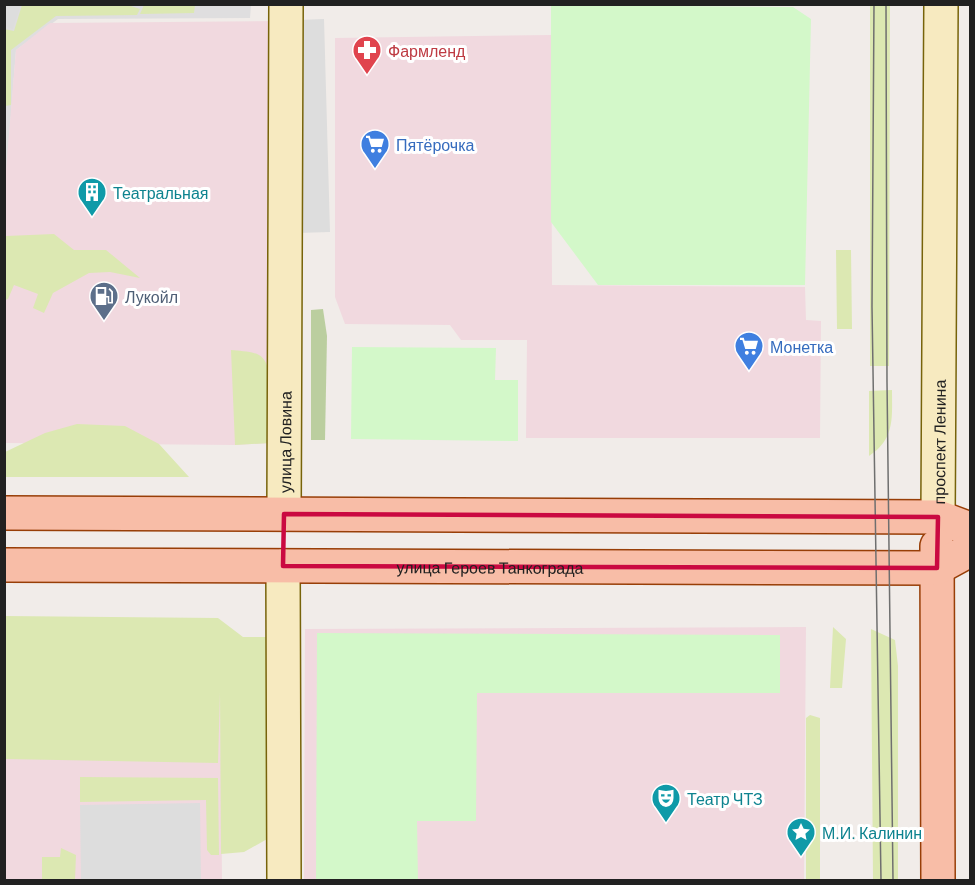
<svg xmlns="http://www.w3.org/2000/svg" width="975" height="885" font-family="Barlow,sans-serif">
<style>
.residential{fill:#dfdedf}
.commercial{fill:#f1d9df}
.grass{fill:#dce8b2}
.forest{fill:#bbce9f}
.park{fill:#d3f8c9}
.parking{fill:#ddd}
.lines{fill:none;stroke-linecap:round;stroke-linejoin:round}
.secondary-casing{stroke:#77630a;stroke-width:36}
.primary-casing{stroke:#983e07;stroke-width:36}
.secondary{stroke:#f7eac0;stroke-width:33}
.primary{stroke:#f8bda7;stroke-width:33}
.tram{stroke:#6f6f6f;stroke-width:1.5}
.marked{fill:none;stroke:#ca0941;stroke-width:4.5;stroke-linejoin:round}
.labels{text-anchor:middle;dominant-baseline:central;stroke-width:6;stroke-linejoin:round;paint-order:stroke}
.health-label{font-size:16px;fill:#be3a42;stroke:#fff;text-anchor:start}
.shop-label{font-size:16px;fill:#366cbe;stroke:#fff;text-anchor:start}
.culture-label{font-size:16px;fill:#0d838f;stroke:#fff;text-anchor:start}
.service-label{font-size:16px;fill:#4e5e75;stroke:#fff;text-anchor:start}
.street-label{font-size:16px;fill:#212121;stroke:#fff}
</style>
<rect width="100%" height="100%" fill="#f1ece9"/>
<path class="residential" d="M 5,5 L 251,5 L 250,18 L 58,19 L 16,50 L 5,193 Z"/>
<path class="commercial" d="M 275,21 L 271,443 L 235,445 L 6,443 L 4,193 L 16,50 L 50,23 Z
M 551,35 L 552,285 L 805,287 L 806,320 L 821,321 L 820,438 L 526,438 L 527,340 L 461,340 L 450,325 L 345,324 L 335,297 L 335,38 Z
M 806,627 L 804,880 L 304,880 L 305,629 Z
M 5,649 L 220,650 L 222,880 L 5,880 Z"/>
<path class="grass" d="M 125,4 L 140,9 L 137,15 L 56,16 L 11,50 L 11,105 L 5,106 L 4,29 L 14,31 L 22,5 Z
M 144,5 L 144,4 L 195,5 L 194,13 L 140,14 Z
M 870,5 L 890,5 L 889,366 L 870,366 Z
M 54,234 L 74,250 L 106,250 L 140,278 L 110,272 L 89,273 L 53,293 L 44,313 L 33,308 L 38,294 L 14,285 L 8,299 L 5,300 L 6,236 Z
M 836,250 L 851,250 L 852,329 L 837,329 Z
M 231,350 C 239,351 251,351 259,355 C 278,366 271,423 271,443 L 235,445 Z
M 892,390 C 892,418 895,439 869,456 L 869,391 Z
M 77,424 L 125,426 L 159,444 L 189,477 L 5,477 L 5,452 L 45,433 Z
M 5,616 L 218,618 L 243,637 L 267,637 L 269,838 L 244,852 L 221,854 L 220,692 L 218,763 L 5,759 Z
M 833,627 L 846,639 L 842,688 L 830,688 Z
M 871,629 L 895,640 L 898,666 L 898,880 L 873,880 Z
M 810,715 L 820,718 L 820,880 L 806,880 L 806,718 Z
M 80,777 L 218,778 L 219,855 L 211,855 L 207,850 L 206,800 L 80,802 Z
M 61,848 L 76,855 L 75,880 L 42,880 L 42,857 L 60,857 Z"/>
<path class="forest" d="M 323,309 L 327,336 L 325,440 L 311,440 L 311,310 Z"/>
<path class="park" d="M 551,5 L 793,7 L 811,19 L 805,285 L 598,285 L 551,222 Z
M 352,347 L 496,348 L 495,380 L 518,380 L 518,441 L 351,439 Z
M 317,633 L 780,635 L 780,693 L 477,693 L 476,821 L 417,821 L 418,880 L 316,880 Z"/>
<path class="parking" d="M 5,4 L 21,5 L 13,29 L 5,26 Z
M 324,19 L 330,232 L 297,233 L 299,20 Z
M 200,803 L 201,880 L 81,880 L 80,805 Z"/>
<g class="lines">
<g class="secondary-casing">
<g id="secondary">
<path id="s1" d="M 284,514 L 286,4"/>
<path id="s2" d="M 938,517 L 941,4"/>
<path d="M 283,566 L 284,880"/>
</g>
</g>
<g class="primary-casing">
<g id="primary">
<path d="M 4,513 L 938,517 L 970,529"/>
<path d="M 937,546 L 938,880"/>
<path id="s3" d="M 4,565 L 937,568 L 970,550"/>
</g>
</g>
<use href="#secondary" class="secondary"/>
<use href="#primary" class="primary"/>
<path class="tram" d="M 874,4 L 872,307 L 881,880
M 886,4 L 887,382 L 893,880"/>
</g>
<path class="marked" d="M 284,514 L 938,517 L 937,568 L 283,566 Z"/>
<defs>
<g id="pharmacy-pin" transform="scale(1.5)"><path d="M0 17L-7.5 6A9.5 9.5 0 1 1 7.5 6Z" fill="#e0444e" stroke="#fff"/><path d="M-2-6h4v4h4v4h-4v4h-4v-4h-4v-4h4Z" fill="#fff"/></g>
<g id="supermarket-pin" transform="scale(1.5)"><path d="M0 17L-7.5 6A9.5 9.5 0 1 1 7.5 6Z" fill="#3f7fe0" stroke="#fff"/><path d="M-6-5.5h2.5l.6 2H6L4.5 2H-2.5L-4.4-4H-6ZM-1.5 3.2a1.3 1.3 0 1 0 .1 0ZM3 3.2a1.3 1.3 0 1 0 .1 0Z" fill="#fff"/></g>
<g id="building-pin" transform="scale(1.5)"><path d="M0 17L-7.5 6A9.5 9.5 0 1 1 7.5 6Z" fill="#0f9aa8" stroke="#fff"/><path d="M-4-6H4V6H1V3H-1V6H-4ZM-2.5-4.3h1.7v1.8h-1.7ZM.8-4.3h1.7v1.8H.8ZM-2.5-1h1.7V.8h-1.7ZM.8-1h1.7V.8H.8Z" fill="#fff"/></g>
<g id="fuel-pin" transform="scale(1.5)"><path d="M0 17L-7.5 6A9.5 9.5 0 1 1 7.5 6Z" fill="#5c6f8a" stroke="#fff"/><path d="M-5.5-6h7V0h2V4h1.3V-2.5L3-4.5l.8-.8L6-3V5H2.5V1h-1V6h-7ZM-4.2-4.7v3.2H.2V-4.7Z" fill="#fff"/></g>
<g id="theatre-pin" transform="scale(1.5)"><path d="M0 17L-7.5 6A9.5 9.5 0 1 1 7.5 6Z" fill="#0f9aa8" stroke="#fff"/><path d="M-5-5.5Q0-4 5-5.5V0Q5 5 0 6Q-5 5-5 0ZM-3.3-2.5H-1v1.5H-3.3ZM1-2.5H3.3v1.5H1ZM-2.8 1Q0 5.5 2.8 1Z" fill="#fff"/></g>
<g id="sight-pin" transform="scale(1.5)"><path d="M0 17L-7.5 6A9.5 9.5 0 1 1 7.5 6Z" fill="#0f9aa8" stroke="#fff"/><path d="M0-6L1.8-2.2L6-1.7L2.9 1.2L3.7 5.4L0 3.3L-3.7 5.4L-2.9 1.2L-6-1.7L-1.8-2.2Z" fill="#fff"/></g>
</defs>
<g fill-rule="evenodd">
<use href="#pharmacy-pin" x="367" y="50"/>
<use href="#supermarket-pin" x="375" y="144"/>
<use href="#building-pin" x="92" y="192"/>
<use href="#fuel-pin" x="104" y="296"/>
<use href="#supermarket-pin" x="749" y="346"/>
<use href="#theatre-pin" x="666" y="798"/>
<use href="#sight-pin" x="801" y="832"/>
</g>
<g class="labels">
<g class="health-label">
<text x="388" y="50">Фармленд</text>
</g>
<g class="shop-label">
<text x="396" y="144">Пятёрочка</text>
<text x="770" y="346">Монетка</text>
</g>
<g class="culture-label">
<text x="113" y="192">Театральная</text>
<text x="687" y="798">Театр ЧТЗ</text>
<text x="822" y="832">М.И. Калинин</text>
</g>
<g class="service-label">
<text x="125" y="296">Лукойл</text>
</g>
<g class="street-label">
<text stroke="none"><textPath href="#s2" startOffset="75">проспект Ленина</textPath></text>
<text stroke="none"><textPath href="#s1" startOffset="72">улица Ловина</textPath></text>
<text stroke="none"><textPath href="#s3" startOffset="486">улица Героев Танкограда</textPath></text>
</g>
</g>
<rect width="975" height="885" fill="none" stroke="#212121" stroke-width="12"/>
</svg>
